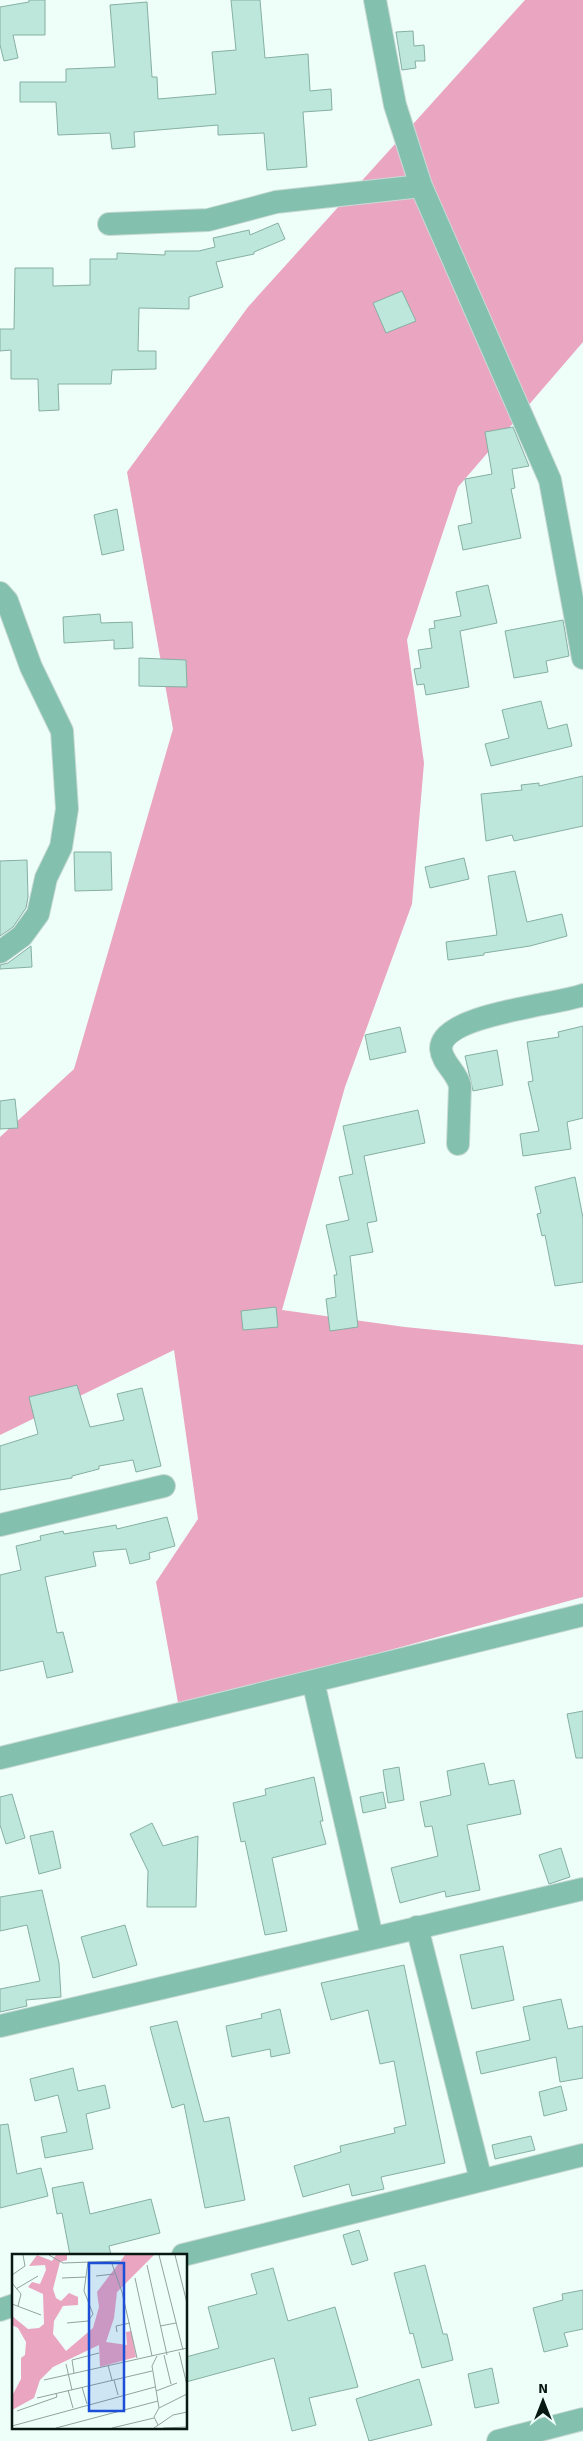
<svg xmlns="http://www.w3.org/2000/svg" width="583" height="2441" font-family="Signika,sans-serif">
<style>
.forest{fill:#eaa5c0}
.building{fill:#bde7da;stroke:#86afa2}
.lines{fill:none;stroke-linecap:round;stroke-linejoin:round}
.minor-casing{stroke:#c9dad4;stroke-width:24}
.minor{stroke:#84c0ae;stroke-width:22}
.inset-road{fill:none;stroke:#92a29d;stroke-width:1}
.view{fill:#1d4ed8;fill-opacity:0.15;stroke:#1d4ed8;stroke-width:2.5}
.inset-edge{fill:none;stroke:#071712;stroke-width:2.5}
</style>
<rect width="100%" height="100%" fill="#eefff9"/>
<path class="forest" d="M 525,0 L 583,0 L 583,342 L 458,487 L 407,640 L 424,763 L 412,904 L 345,1087 L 282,1310 L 405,1327 L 583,1345 L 583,1597 L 179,1708 L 156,1582 L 198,1519 L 174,1350 L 0,1435 L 0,1137 L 74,1069 L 173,729 L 127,472 L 248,307 Z"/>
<path class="building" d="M 29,0 L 45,0 L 45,35 L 13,35 L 18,58 L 4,61 L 0,45 L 0,7 L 29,2 Z
M 231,0 L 260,0 L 265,58 L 308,54 L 310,91 L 331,89 L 332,110 L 303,112 L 307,167 L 267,170 L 264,133 L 218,135 L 218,125 L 134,132 L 135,147 L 112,149 L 110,133 L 58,135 L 56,102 L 20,102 L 20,82 L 66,82 L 66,69 L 115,67 L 110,5 L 147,2 L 152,77 L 157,77 L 158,99 L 216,94 L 212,52 L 236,50 Z
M 413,31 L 414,46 L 424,45 L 425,61 L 415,61 L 416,68 L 402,70 L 396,32 Z
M 278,223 L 285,239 L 254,252 L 254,254 L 216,262 L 223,287 L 189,297 L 189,309 L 139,308 L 138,351 L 156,351 L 156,369 L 112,370 L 111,384 L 58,384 L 59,410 L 39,411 L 38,379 L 11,379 L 11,350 L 0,351 L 0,329 L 14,329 L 15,268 L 53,268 L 53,286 L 90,285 L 90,259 L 117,259 L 117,253 L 165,255 L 165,251 L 199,251 L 215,247 L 213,238 L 249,230 L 250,235 Z
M 402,291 L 416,321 L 386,333 L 373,303 Z
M 513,427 L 529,466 L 512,469 L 515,488 L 511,489 L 521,538 L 463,550 L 458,526 L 472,523 L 465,479 L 492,474 L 485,432 Z
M 117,509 L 124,550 L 102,555 L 94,515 Z
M 488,585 L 497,623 L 460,631 L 469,687 L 426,695 L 424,684 L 417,685 L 414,669 L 421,668 L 418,650 L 432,648 L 429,629 L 435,628 L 434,621 L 461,616 L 456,592 Z
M 100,614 L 101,623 L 132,622 L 133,648 L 114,649 L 114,640 L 64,643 L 63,617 Z
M 563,620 L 569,656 L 546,661 L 548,672 L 514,678 L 505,631 Z
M 139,658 L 186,660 L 187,687 L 139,686 Z
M 541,701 L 548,729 L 567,724 L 572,746 L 491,766 L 485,744 L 509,738 L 502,710 Z
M 583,776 L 583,826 L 514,841 L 512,835 L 486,841 L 481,794 L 522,790 L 521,785 L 539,783 L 539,786 Z
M 74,852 L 111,852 L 112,890 L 75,891 Z
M 464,858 L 469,879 L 430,888 L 425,867 Z
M 27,860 L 28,897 L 26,908 L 13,927 L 0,936 L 0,861 Z
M 515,871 L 527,922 L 562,914 L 567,936 L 530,946 L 484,953 L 484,955 L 448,960 L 446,942 L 497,935 L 488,876 Z
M 31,946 L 32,967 L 0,969 L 0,965 L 8,963 Z
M 583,1026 L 583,1118 L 567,1122 L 571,1149 L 523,1156 L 520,1134 L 539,1131 L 528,1082 L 533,1081 L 527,1042 L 559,1037 L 558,1032 Z
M 400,1027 L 406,1052 L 370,1060 L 365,1035 Z
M 497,1050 L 503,1085 L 473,1091 L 465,1056 Z
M 15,1099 L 18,1128 L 0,1129 L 0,1101 Z
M 418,1110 L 425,1143 L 364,1156 L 377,1221 L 367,1223 L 373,1252 L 350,1256 L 358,1327 L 330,1331 L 326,1299 L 336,1297 L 334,1275 L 337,1275 L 326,1225 L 349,1220 L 339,1177 L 353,1174 L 343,1126 Z
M 575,1177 L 583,1218 L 583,1282 L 555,1286 L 545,1235 L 542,1236 L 537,1214 L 541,1213 L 535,1187 Z
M 276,1307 L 278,1327 L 243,1330 L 241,1311 Z
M 77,1385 L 90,1427 L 124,1420 L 117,1394 L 142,1388 L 161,1466 L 136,1472 L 133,1460 L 99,1466 L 99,1469 L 72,1476 L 72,1478 L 0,1490 L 0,1446 L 38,1434 L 29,1397 Z
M 167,1517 L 175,1546 L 149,1553 L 150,1559 L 130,1564 L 126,1549 L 93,1552 L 96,1566 L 45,1577 L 57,1633 L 63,1632 L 73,1672 L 47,1678 L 43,1661 L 0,1671 L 0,1575 L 21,1570 L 16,1546 L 41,1540 L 40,1536 L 63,1531 L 64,1534 L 116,1525 L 117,1529 Z
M 583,1711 L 583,1758 L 576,1758 L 567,1714 Z
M 484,1763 L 489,1785 L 514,1780 L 521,1814 L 467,1825 L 480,1890 L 446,1897 L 445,1891 L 400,1903 L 391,1868 L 438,1856 L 432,1826 L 425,1827 L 420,1802 L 451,1795 L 447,1771 Z
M 399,1767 L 404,1800 L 388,1803 L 383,1770 Z
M 314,1777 L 323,1821 L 320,1821 L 326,1844 L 272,1858 L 287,1931 L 265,1935 L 245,1841 L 241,1842 L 233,1803 L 266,1795 L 265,1789 Z
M 383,1792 L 386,1808 L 363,1813 L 360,1797 Z
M 12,1794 L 25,1838 L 6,1844 L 0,1825 L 0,1797 Z
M 152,1823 L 163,1846 L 198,1836 L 196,1907 L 147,1907 L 148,1871 L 130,1834 Z
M 53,1831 L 61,1868 L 39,1874 L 30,1836 Z
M 561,1848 L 570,1877 L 549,1884 L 539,1855 Z
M 42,1890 L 59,1963 L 61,1997 L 26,2000 L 27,2006 L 0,2012 L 0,1989 L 40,1981 L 27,1925 L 0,1931 L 0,1897 Z
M 125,1925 L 137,1965 L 93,1978 L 81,1937 Z
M 503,1946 L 514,2000 L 472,2009 L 460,1955 Z
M 404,1965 L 445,2163 L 381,2177 L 384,2189 L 352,2196 L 349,2184 L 303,2197 L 294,2166 L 341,2152 L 340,2146 L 395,2133 L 394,2128 L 406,2125 L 394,2061 L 380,2064 L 368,2010 L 331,2020 L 321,1983 Z
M 561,1999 L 568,2029 L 583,2026 L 583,2078 L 560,2082 L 556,2057 L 481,2074 L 476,2052 L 530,2040 L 523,2007 Z
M 280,2009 L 290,2053 L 271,2057 L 270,2049 L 232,2057 L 226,2026 L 262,2018 L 261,2014 Z
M 177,2021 L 204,2122 L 229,2117 L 245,2200 L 205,2208 L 184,2104 L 172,2108 L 150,2027 Z
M 73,2068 L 78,2091 L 105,2085 L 110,2108 L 86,2114 L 93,2149 L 45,2158 L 41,2137 L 67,2132 L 58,2095 L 35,2101 L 30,2079 Z
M 561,2086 L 567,2110 L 544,2116 L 539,2092 Z
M 8,2124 L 17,2174 L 41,2168 L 48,2196 L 0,2208 L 0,2125 Z
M 531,2136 L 535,2150 L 495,2159 L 492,2145 Z
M 83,2182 L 90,2214 L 151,2199 L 160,2233 L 109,2246 L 111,2255 L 70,2255 L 62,2213 L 57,2214 L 52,2188 Z
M 359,2230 L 368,2260 L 352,2265 L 343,2235 Z
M 425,2265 L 443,2334 L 447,2334 L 453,2360 L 422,2368 L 413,2333 L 410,2334 L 394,2273 Z
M 273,2268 L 288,2321 L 335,2307 L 358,2387 L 309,2398 L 316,2425 L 292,2431 L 274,2358 L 186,2382 L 186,2357 L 219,2348 L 208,2307 L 257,2294 L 251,2274 Z
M 583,2290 L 583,2329 L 564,2333 L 568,2346 L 544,2352 L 533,2308 L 563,2300 L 562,2294 Z
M 492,2368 L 499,2403 L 475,2408 L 468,2374 Z
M 419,2379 L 432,2425 L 369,2441 L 356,2399 Z"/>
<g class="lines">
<g class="minor-casing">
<path id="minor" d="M 375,0 L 395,105 L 421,186 L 550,480 L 583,658
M 109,224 L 208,220 L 276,202 L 421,186
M 0,593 L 7,601 L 31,667 L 62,731 L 67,809 L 61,847 L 46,878 L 38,914 L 22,936 L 0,952
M 458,1144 L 460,1086 C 457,1072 442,1063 441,1049 C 440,1014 557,1005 583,995
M 0,1525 L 164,1486
M 313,1681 L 372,1937
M 0,1758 L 583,1615
M 417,1927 L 481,2180
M 0,2026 L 583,1889
M 183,2255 L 583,2155
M 0,2310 L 14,2305
M 498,2441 L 583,2419"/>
</g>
<use href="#minor" class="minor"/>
</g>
<g transform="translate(12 2254)">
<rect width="175" height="175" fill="#eefff9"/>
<path d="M 25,1 L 40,7 L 44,1 L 55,1 L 55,6 L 48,8 L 41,35 L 44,44 L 49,47 L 57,39 L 66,43 L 66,51 L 51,52 L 42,67 L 41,80 L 54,97 L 81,74 L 87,53 L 85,38 L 113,1 L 142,1 L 105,38 L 102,64 L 94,88 L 115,91 L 114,78 L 119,77 L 124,103 L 88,113 L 87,91 L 41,113 L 28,126 L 22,144 L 0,156 L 0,142 L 9,125 L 9,104 L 13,101 L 14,88 L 6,74 L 0,71 L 0,62 L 16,75 L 27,74 L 32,70 L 31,40 L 16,33 L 20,28 L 28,30 L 34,16 L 33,11 L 17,12 Z" fill="#eaa5c0"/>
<path class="inset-road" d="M 37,1 L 51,9 L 108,7M 147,1 L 171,96M 163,1 L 175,49M 99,7 L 110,38 L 125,104M 135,11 L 155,101M 0,21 L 13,12 L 11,1M 84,22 L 102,20M 50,24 L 74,23M 123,24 L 140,102M 0,29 L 9,40 L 6,52M 4,35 L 26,22M 0,50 L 29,61M 55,69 L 76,67 L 81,60 L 72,37 L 76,8M 148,72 L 164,69M 105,78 L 104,72 L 118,69M 167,98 L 175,131M 152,101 L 159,130M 145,102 L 140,112 L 147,154 L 142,163 L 146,171M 54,110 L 60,136M 96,111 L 100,126M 62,119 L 60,106 L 87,99M 32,126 L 175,94M 102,126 L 106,141M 70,133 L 75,150M 56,136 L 61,154M 144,137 L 165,129M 25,144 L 140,117M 147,154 L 175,140M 5,157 L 45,143 L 44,139M 0,172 L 143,133M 44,174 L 146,147M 100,174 L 142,164M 142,174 L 161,161 L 175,158M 151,174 L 175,173"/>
<path class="view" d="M 77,9 L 112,9 L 112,157 L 77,157 Z"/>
<rect width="175" height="175" class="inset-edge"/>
</g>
<g transform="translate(543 2401)" stroke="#eefff9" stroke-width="4" paint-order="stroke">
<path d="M0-4L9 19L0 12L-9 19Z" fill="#071712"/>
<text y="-8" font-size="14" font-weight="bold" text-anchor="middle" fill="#071712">N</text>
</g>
</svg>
